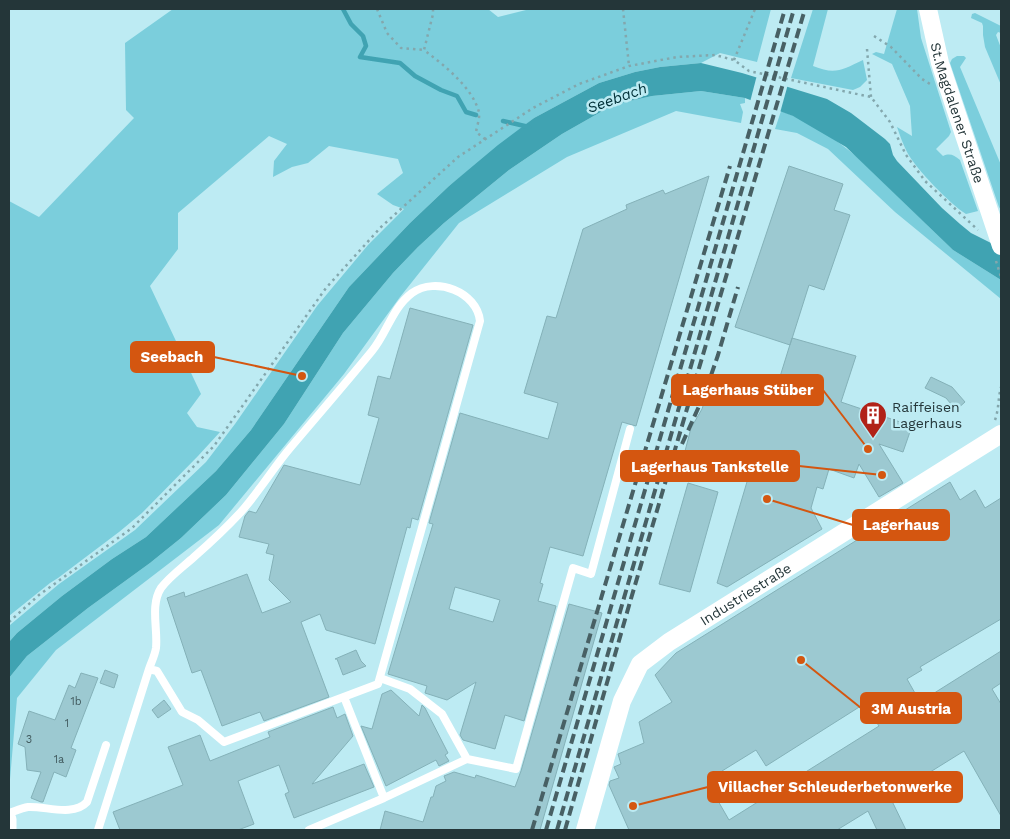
<svg xmlns="http://www.w3.org/2000/svg" width="1010" height="839" font-family="'Work Sans',sans-serif">
<style>
.green{fill:#7bcedc}
.water{fill:#40a3b2}
.pier{fill:#bdebf3}
.lines{fill:none;stroke-linecap:round;stroke-linejoin:round}
.stream{stroke:#40a3b2;stroke-width:4.5}
.building{fill:#9cc9d1;stroke:#84b1b8;fill-rule:evenodd}
.path{stroke:#83a7ad;stroke-width:2.5;stroke-dasharray:2.5 4;stroke-linecap:butt}
.service{stroke:#fff;stroke-width:8}
.minor{stroke:#fff;stroke-width:15}
.tertiary{stroke:#fff;stroke-width:18}
.rail{stroke:#486064;stroke-width:4;stroke-dasharray:10 5;stroke-linecap:butt}
.labels{text-anchor:middle;dominant-baseline:central;stroke-width:5;stroke-linejoin:round;paint-order:stroke}
.number-label{font-size:11px;fill:#425b5f}
.street-label{font-size:14px;fill:#243639;stroke:#bdebf3}
.poi-label{font-size:14px;fill:#243639;stroke:#bdebf3;text-anchor:start}
.water-label{font-size:15px;font-style:italic;fill:#003037;stroke:#bdebf3}
.leader{fill:none;stroke:#d45610;stroke-width:2}
.callout-dot{fill:#d45610;stroke:#bdebf3;stroke-width:2}
.callout{fill:#d45610;stroke:#d45610;stroke-width:2}
.callout-label{font-size:15px;text-anchor:middle;font-weight:bold;fill:#fff}
</style>
<rect width="100%" height="100%" fill="#bdebf3"/>
<path class="green" d="M 173,9 L 488,9 L 498,17 L 530,9 L 771,9 L 757,62 L 720,53 L 701,63 L 660,67 L 635,72 L 599,83 L 534,118 L 449,186 L 410,223 L 349,287 L 251,430 L 216,471 L 146,537 L 112,559 L 62,596 L 17,633 L 9,642 L 10,625 L 59,584 L 135,530 L 206,462 L 235,424 L 317,306 L 368,245 L 404,209 L 393,205 L 377,194 L 403,173 L 398,159 L 329,146 L 308,163 L 292,167 L 273,177 L 274,161 L 287,144 L 269,136 L 178,213 L 178,249 L 150,286 L 201,394 L 187,413 L 197,427 L 220,432 L 198,456 L 142,513 L 119,532 L 58,578 L 50,583 L 9,616 L 9,201 L 39,217 L 134,118 L 126,110 L 125,43 Z
M 813,9 L 828,9 L 813,66 C 835,75 842,70 863,60 L 867,80 L 860,87 L 853,90 L 791,78 Z
M 897,9 L 917,9 L 921,38 L 951,132 L 949,136 L 936,149 L 943,156 C 950,153 954,155 960,160 L 978,211 L 966,214 C 950,204 916,169 907,152 C 903,144 900,136 897,127 L 912,136 L 910,106 L 892,64 L 872,54 L 876,52 L 884,54 Z
M 975,13 L 1001,26 L 1001,33 L 998,32 L 996,35 L 1001,48 L 1001,85 L 985,47 L 983,35 L 983,26 L 982,23 L 971,18 L 972,14 Z
M 957,56 L 964,56 L 966,58 L 960,67 L 1001,165 L 1001,210 L 999,207 L 950,63 L 952,59 Z
M 701,91 L 745,98 L 745,103 L 740,104 L 743,112 L 741,123 L 676,111 L 567,157 L 459,223 L 400,297 L 344,374 L 219,525 L 56,650 L 17,698 L 9,791 L 9,678 L 27,656 L 88,608 L 150,563 L 181,538 L 226,495 L 284,424 L 343,333 L 393,273 L 418,247 L 444,223 L 509,170 L 562,134 L 606,109 L 621,103 L 652,96 Z
M 781,111 C 808,121 835,138 857,157 L 953,250 L 1001,280 L 1001,299 L 895,212 L 828,149 L 797,133 L 775,129 Z"/>
<path class="water" d="M 701,63 L 742,73 L 827,99 L 851,113 L 885,139 L 890,144 L 893,155 L 897,161 L 942,208 L 960,224 L 971,233 L 1001,248 L 1001,280 L 953,250 L 846,147 L 793,116 L 745,98 L 701,91 L 652,96 L 621,103 L 606,109 L 562,134 L 509,170 L 444,223 L 418,247 L 393,273 L 343,333 L 284,424 L 226,495 L 181,538 L 150,563 L 88,608 L 27,656 L 9,678 L 9,642 L 17,633 L 62,596 L 112,559 L 146,537 L 216,471 L 251,430 L 349,287 L 410,223 L 449,186 L 498,145 L 534,118 L 599,83 L 635,72 L 660,67 Z"/>
<path class="pier" d="M 757,75 L 788,84 L 780,113 L 750,102 Z"/>
<g class="lines">
<path class="stream" d="M 343,9 L 351,24 L 363,36 L 366,46 L 360,57 L 400,63 L 415,76 L 441,90 L 457,96 L 466,112 L 476,115
M 503,121 L 529,127"/>
</g>
<path class="building" d="M 789,166 L 843,184 L 834,210 L 850,215 L 824,290 L 809,285 L 790,345 L 735,327 Z
M 709,176 L 636,426 L 622,422 L 583,556 L 550,547 L 540,583 L 543,584 L 538,601 L 556,606 L 524,721 L 505,715 L 495,749 L 463,740 L 460,735 L 476,682 L 447,700 L 425,693 L 427,686 L 388,674 L 433,524 L 429,523 L 460,413 L 548,439 L 558,403 L 524,393 L 547,316 L 556,318 L 583,229 L 627,209 L 626,205 L 663,190 L 665,194 ZM 455,587 L 500,600 L 493,622 L 449,609 Z
M 410,308 L 473,325 L 418,520 L 412,518 L 410,528 L 407,527 L 375,644 L 326,630 L 320,614 L 301,622 L 329,697 L 264,721 L 260,712 L 222,726 L 201,670 L 192,673 L 167,598 L 184,592 L 185,597 L 247,574 L 262,613 L 291,602 L 269,580 L 274,555 L 266,553 L 269,544 L 239,537 L 245,516 L 249,511 L 256,513 L 284,465 L 360,485 L 379,418 L 368,415 L 378,376 L 390,379 Z
M 792,338 L 856,356 L 841,402 L 912,426 L 903,452 L 879,444 L 903,483 L 879,497 L 859,464 L 854,478 L 829,469 L 823,489 L 817,487 L 811,508 L 822,529 L 727,587 L 717,583 L 749,475 L 684,455 L 691,428 L 702,409 L 712,378 L 774,396 Z
M 931,377 L 952,387 L 965,402 L 956,410 L 946,398 L 925,388 Z
M 950,482 L 960,500 L 975,490 L 985,508 L 1001,498 L 1001,619 L 920,667 L 922,670 L 907,679 L 920,702 L 1001,651 L 1001,683 L 992,689 L 1001,704 L 1001,816 L 964,751 L 890,797 L 906,830 L 877,830 L 868,811 L 837,830 L 629,830 L 609,785 L 610,781 L 619,778 L 614,767 L 621,764 L 618,754 L 644,743 L 639,722 L 672,702 L 655,675 L 676,653 ZM 864,704 L 879,726 L 729,820 L 710,787 L 725,777 L 722,771 L 756,750 L 766,766 Z
M 688,483 L 718,492 L 690,592 L 659,584 Z
M 569,604 L 602,613 L 540,830 L 380,830 L 385,811 L 423,822 L 431,797 L 433,797 L 436,786 L 446,781 L 444,776 L 454,772 L 475,778 L 476,775 L 515,787 L 521,771 Z
M 356,650 L 361,661 L 366,666 L 343,675 L 337,659 L 335,659 Z
M 105,670 L 118,675 L 114,688 L 100,683 Z
M 81,673 L 98,678 L 71,748 L 76,750 L 66,777 L 54,772 L 43,802 L 41,802 L 31,798 L 41,772 L 27,770 L 25,747 L 18,744 L 29,711 L 55,720 L 69,685 L 75,688 Z
M 391,690 L 419,716 L 422,705 L 425,708 L 448,753 L 445,755 L 449,761 L 439,766 L 436,760 L 386,786 L 361,726 L 372,729 L 382,694 Z
M 164,700 L 171,709 L 158,718 L 152,710 Z
M 333,707 L 337,718 L 345,714 L 353,736 L 312,784 L 364,764 L 374,787 L 294,818 L 285,794 L 289,792 L 279,765 L 238,781 L 254,824 L 238,830 L 120,830 L 113,812 L 183,785 L 168,747 L 200,735 L 210,761 L 270,737 L 268,732 Z"/>
<g class="lines">
<path class="path" d="M 377,9 L 387,33 L 401,48 L 424,50
M 433,9 L 433,14 L 424,50 C 445,66 472,87 479,112 C 480,118 477,126 476,132 L 485,139
M 623,9 L 629,66
M 874,36 L 891,47 L 922,79 L 930,84
M 867,49 L 871,97
M 734,60 L 755,9
M 996,261 L 1001,277
M 995,420 C 999,409 998,398 1001,387
M 9,622 L 39,595 L 132,528 L 214,446 L 326,288 L 381,227 L 458,157 L 533,108 L 579,84 L 629,66 L 677,57 L 715,55 L 734,60 L 749,71 L 871,97 L 890,122 L 906,155 L 925,181 L 978,230"/>
<path class="service" d="M 380,678 L 410,689 L 442,714 L 467,759
M 344,697 L 384,798
M 9,813 C 15,811 22,808 28,807 C 46,806 73,817 87,802 L 106,745
M 98,830 L 149,669 C 151,663 155,655 156,648 C 158,629 150,605 161,588 C 170,576 183,567 194,557 C 210,543 226,528 240,513 C 259,492 273,468 291,447 C 318,415 345,384 372,351 C 387,333 392,308 412,293 C 436,276 477,292 480,321 L 378,684 L 224,742 L 198,720 L 182,712 L 157,671 L 149,669
M 309,830 L 384,798 L 467,759 L 516,769 L 573,568 L 591,574 L 630,429"/>
<path class="minor" d="M 9,819 L 9,830"/>
<g class="tertiary">
<path id="s1" d="M 928,9 L 940,63 L 1001,246"/>
<path id="s2" d="M 585,830 L 622,701 L 640,664 L 669,642 L 1001,434"/>
</g>
<path class="rail" d="M 682,444 L 705,393 L 718,355 L 738,287
M 532,830 L 730,166
M 546,830 L 785,9
M 557,830 L 794,9
M 565,830 L 630,602 L 805,9"/>
</g>
<defs>
<g id="building-pin" transform="scale(1.4375)"><path d="M0 17L-7.5 6A9.5 9.5 0 1 1 7.5 6Z" fill="#b12218" stroke="#bdebf3"/><path d="M-4-6H4V6H1V3H-1V6H-4ZM-2.5-4.3h1.7v1.8h-1.7ZM.8-4.3h1.7v1.8H.8ZM-2.5-1h1.7V.8h-1.7ZM.8-1h1.7V.8H.8Z" fill="#fff"/></g>
</defs>
<g fill-rule="evenodd">
<use href="#building-pin" x="873" y="415"/>
</g>
<g class="labels">
<g class="number-label">
<text x="76" y="701">1b</text>
<text x="67" y="723">1</text>
<text x="29" y="739">3</text>
<text x="59" y="759">1a</text>
</g>
<g class="street-label">
<text stroke="none"><textPath href="#s1" startOffset="108">St.Magdalener Straße</textPath></text>
<text stroke="none"><textPath href="#s2" startOffset="302">Industriestraße</textPath></text>
</g>
<g class="poi-label">
<text x="892" y="407">Raiffeisen<tspan x="892" dy="16">Lagerhaus</tspan></text>
</g>
<g class="water-label">
<text transform="translate(617 98) rotate(-20)">Seebach</text>
</g>
</g>
<path class="leader" d="M302 376L214 357M868 449L823 390M882 475L799 466M767 499L853 525M801 660L861 708M633 806L708 787"/>
<g class="callout-dot">
<circle cx="302" cy="376" r="5"/>
<circle cx="868" cy="449" r="5"/>
<circle cx="882" cy="475" r="5"/>
<circle cx="767" cy="499" r="5"/>
<circle cx="801" cy="660" r="5"/>
<circle cx="633" cy="806" r="5"/>
</g>
<g class="callout">
<rect x="131" y="342" width="83" height="30" rx="5"/>
<rect x="672" y="375" width="151" height="30" rx="5"/>
<rect x="621" y="451" width="178" height="30" rx="5"/>
<rect x="853" y="510" width="96" height="30" rx="5"/>
<rect x="861" y="693" width="100" height="30" rx="5"/>
<rect x="708" y="772" width="254" height="30" rx="5"/>
</g>
<g class="callout-label">
<text x="172" y="362">Seebach</text>
<text x="748" y="395">Lagerhaus Stüber</text>
<text x="710" y="472">Lagerhaus Tankstelle</text>
<text x="901" y="530">Lagerhaus</text>
<text x="911" y="714">3M Austria</text>
<text x="835" y="792">Villacher Schleuderbetonwerke</text>
</g>
<rect width="1010" height="839" fill="none" stroke="#243639" stroke-width="20"/>
</svg>
